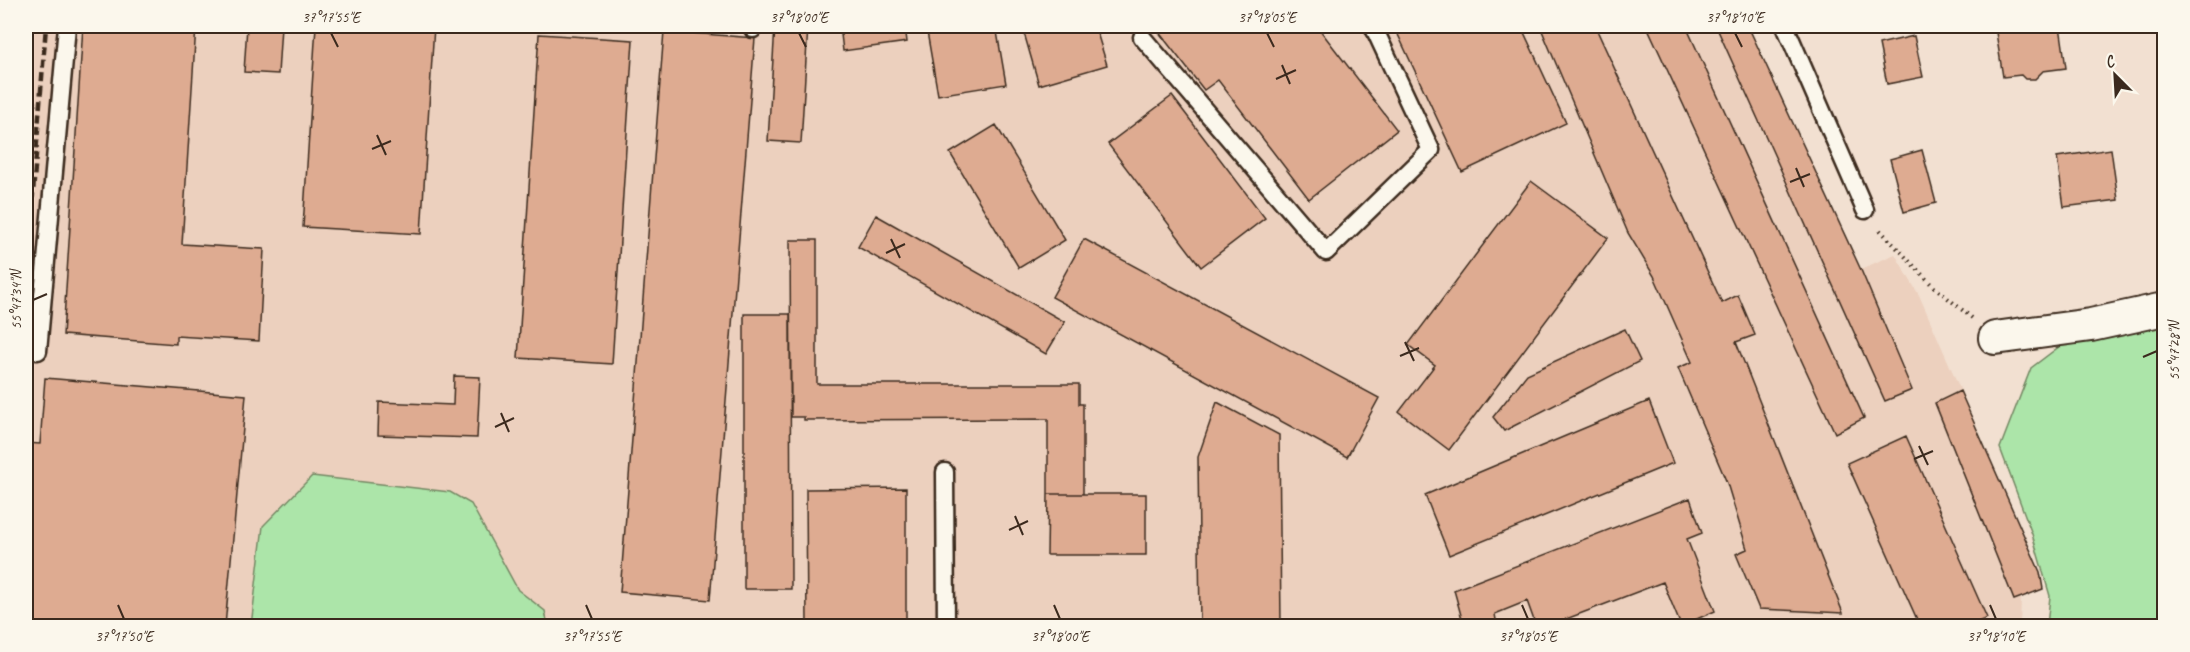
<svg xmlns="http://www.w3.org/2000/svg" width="2190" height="652" font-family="Caveat,sans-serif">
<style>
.built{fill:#ecd0be}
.green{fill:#ace5a9;stroke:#748864;stroke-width:1.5}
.building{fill:#deab91;stroke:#3b2a1e;stroke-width:1.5}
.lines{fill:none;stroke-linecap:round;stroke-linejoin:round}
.service-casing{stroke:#3b2a1e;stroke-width:21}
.minor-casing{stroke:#3b2a1e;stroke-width:36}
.path{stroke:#3b2a1e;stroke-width:4;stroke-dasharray:1.5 4.5;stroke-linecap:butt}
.service{stroke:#fbf7ec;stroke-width:16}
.minor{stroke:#fbf7ec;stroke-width:32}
.rail{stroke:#3b2a1e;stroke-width:4.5;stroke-dasharray:9 4.5;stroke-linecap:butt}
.ticks{fill:none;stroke:#3b2a1e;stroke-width:2}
.neatline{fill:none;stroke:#3b2a1e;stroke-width:2}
.ticks-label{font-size:15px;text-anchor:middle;fill:#3b2a1e}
</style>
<rect width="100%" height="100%" fill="#f2e0d1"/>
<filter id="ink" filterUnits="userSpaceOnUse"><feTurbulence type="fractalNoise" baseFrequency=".0167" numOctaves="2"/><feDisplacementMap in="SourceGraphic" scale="12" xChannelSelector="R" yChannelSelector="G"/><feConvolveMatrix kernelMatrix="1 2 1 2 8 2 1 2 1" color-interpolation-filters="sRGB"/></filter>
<g filter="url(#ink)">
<path class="built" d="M 26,26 L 1748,26 L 1861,269 L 1895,254 L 1919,295 L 2040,572 L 2043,589 L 2021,598 L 2020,626 L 26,626 Z"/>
<path class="green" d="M 2164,321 L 2164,626 L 2047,626 L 2050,596 L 2032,534 L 2000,448 L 2031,368 L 2068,340 Z
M 312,476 L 450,492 L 471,504 L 518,590 L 545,611 L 548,626 L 251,626 L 263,526 Z"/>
<path class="building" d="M 26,26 L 29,26 L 26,66 Z
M 83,26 L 196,26 L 182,244 L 264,249 L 259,341 L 176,336 L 176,344 L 63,335 Z
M 247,26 L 281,26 L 278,74 L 244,72 Z
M 316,26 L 434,26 L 421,234 L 303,227 Z
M 775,26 L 808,26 L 801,143 L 768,141 Z
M 840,26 L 905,26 L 907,42 L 843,51 Z
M 926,26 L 996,26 L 1006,84 L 938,95 Z
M 1022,26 L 1095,26 L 1107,65 L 1039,85 Z
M 1154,26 L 1317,26 L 1397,130 L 1309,199 L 1218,80 L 1204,90 Z
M 1394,26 L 1521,26 L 1566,123 L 1462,172 Z
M 1540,26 L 1595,26 L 1722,303 L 1738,295 L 1755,335 L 1736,342 L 1843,613 L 1759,609 L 1736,554 L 1747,549 L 1727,483 L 1678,368 L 1692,362 L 1654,276 L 1628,233 Z
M 1647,26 L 1686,26 L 1864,418 L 1835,433 Z
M 1716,26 L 1748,26 L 1861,270 L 1912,390 L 1885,401 Z
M 1995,26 L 2060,26 L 2066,68 L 2043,71 L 2035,79 L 2025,79 L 2021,75 L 2003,77 Z
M 664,31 L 755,38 L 710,600 L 620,592 Z
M 539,34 L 633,40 L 612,364 L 518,358 Z
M 1914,36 L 1923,77 L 1887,84 L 1879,44 Z
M 1172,96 L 1265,218 L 1201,267 L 1108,144 Z
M 996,125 L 1065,240 L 1019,268 L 950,153 Z
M 2111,149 L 2118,200 L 2064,207 L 2057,157 Z
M 1922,150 L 1936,203 L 1904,212 L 1890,159 Z
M 1531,181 L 1608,238 L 1449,450 L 1399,412 L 1435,365 L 1408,345 Z
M 876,215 L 1065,322 L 1046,354 L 858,247 Z
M 1084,239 L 1379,398 L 1347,457 L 1052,297 Z
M 790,240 L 817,240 L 817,384 L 1079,384 L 1079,404 L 1083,404 L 1083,494 L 1048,494 L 1048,419 L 804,420 L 804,417 L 791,417 Z
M 744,314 L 790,314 L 791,589 L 744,589 Z
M 1625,329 L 1640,361 L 1504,431 L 1493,417 L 1527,374 Z
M 2164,358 L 2164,388 L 2158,359 Z
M 454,376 L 480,377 L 477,438 L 378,435 L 379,402 L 453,405 Z
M 45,378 L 246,395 L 225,626 L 26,626 L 26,443 L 40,444 Z
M 1960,391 L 2040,572 L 2043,589 L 2014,600 L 1935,403 Z
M 1649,401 L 1673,463 L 1449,555 L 1425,495 Z
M 1217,402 L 1279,435 L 1281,626 L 1200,626 L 1198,457 Z
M 1906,436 L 1987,618 L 1969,626 L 1920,626 L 1847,463 Z
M 906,488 L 906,626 L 807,626 L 806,489 Z
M 1048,494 L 1146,494 L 1146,555 L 1047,555 Z
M 1690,498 L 1702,533 L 1687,539 L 1715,611 L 1681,626 L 1663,582 L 1548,626 L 1536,626 L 1527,601 L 1495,614 L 1497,626 L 1464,626 L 1454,590 Z
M 2164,621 L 2164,626 L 2142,626 L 2142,623 Z"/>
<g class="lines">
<g class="service-casing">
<path id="service" d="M 1785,26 L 1865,210
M 753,29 L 753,26
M 1142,37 L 1326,252 L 1431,150 L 1373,26
M 26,350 L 38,351 L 67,26
M 945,472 L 946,626"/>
</g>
<g class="minor-casing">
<path id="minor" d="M 1995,338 L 2091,325 L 2164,309"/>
</g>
<path class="path" d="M 1880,230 L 1932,285 L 1972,318"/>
<use href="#service" class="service"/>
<use href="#minor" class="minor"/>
<path class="rail" d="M 26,283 L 46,26"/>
</g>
</g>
<path class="ticks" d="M 331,33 L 338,47M 799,33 L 806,47M 1267,33 L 1274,47M 1735,33 L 1742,47M 1282,65 L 1290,84M 1276,79 L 1296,70M 377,135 L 386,155M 372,149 L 391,141M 1796,168 L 1804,187M 1790,182 L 1810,174M 891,239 L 900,258M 886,253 L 905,244M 33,300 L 47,294M 1405,342 L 1414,361M 1400,356 L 1419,348M 2143,357 L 2157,351M 501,413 L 509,432M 495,427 L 514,418M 1919,446 L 1928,465M 1914,459 L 1933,451M 1015,516 L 1023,535M 1009,530 L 1028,521M 118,605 L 124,619M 586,605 L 592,619M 1054,605 L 1060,619M 1522,605 L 1528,619M 1990,605 L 1996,619"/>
<rect width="2190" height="652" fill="none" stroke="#fbf7ec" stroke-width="66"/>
<g transform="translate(2115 75) rotate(336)" stroke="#fbf7ec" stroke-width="4.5" paint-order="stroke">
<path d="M0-4.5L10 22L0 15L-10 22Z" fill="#3b2a1e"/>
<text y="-9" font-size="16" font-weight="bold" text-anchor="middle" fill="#3b2a1e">С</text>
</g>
<rect x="33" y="33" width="2124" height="586" class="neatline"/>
<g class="ticks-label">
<text x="331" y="22">37°17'55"E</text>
<text x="799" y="22">37°18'00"E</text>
<text x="1267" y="22">37°18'05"E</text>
<text x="1735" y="22">37°18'10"E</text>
<text transform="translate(16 300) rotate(-90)" y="5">55°47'34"N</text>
<text transform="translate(2174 351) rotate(-90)" y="5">55°47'28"N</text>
<text x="124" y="641">37°17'50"E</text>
<text x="592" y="641">37°17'55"E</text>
<text x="1060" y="641">37°18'00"E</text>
<text x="1528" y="641">37°18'05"E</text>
<text x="1996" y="641">37°18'10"E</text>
</g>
</svg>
